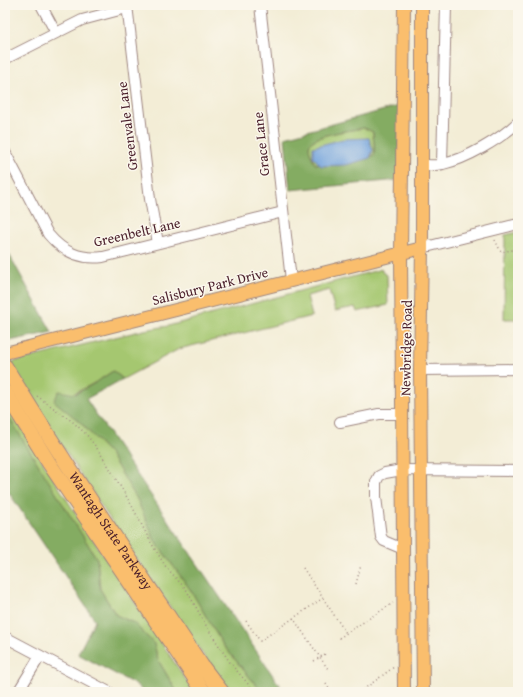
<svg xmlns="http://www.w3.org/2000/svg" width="523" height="697" font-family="'Gentium Book Plus',serif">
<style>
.green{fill:#a5c770;stroke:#78734e}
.forest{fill:#84ac62;stroke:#676646;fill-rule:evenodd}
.water{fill:#71a2dc;stroke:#5e6084}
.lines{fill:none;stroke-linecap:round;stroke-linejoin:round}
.minor-casing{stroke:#9e8680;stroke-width:12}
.major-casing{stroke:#9e8680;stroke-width:14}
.highway-casing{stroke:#9e8680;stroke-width:16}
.path{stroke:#9e8680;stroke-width:1.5;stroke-dasharray:1 3;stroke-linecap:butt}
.minor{stroke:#fff;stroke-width:10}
.major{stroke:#fabe6d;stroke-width:12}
.highway{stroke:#fabe6d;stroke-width:14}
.labels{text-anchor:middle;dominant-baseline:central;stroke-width:3;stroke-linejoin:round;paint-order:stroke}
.street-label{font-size:14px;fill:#4a1f2b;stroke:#fbf7ec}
</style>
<rect width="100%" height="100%" fill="#fbf7ec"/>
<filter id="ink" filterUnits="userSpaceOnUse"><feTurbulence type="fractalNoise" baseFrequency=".025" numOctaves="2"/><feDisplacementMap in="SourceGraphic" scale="8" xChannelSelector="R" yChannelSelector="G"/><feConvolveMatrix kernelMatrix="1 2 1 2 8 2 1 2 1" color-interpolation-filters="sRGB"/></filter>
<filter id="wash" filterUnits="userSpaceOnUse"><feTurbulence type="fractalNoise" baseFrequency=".012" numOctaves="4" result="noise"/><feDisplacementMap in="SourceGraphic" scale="16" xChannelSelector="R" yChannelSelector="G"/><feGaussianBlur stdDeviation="0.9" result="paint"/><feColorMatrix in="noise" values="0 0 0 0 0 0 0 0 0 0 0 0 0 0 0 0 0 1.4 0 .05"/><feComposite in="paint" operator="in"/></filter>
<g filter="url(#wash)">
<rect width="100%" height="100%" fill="#f3edd6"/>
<path class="green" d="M 364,128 L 373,132 C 373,141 376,147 374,156 L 336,163 L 315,164 C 313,160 309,152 309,146 C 311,134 354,130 364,128 Z
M 518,232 L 518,319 L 504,319 L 505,235 Z
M 382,269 L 382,272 L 387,275 L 388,305 L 357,312 L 355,307 L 335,311 L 329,290 L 307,296 L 312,316 L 179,349 L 123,379 L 113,371 C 94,384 77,393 55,401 L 80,422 L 110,454 L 137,499 L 155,541 L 190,589 L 223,645 L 262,692 L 229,692 L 123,539 L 8,363 L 144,330 L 168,326 Z
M 5,402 L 69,503 L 194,692 L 177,692 L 158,660 L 154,644 L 134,623 L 116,615 L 100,589 L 97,559 L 6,414 L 5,411 Z"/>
<path class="forest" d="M 399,106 L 399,180 L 290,190 L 285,137 ZM 364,128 L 373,132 C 373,141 376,147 374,156 L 336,163 L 315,164 C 313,160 309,152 309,146 C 311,134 354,130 364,128 Z
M 5,247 L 52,332 L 5,342 Z
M 113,371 L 123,379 L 86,399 L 284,692 L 262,692 L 223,645 L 190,589 L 155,541 L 137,499 L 110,454 L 80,422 L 54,401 L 59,391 L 75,394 L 95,383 Z
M 5,411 L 97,559 L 100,589 L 116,615 L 134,623 L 154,644 L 158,660 L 177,692 L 143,692 L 138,686 L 78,654 L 95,620 L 5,487 Z"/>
<path class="water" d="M 369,138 L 373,150 L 370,158 L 346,165 L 321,166 L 313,157 L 313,147 L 343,139 Z"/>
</g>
<g filter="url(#ink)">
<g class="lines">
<g class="minor-casing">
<path id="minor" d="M 41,5 L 56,33
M 127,5 L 150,199 L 158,243
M 260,5 L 291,280
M 5,59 L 82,20 L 127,8
M 5,152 L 48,234 C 63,252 80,260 103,257 L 283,212
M 442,164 L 446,5
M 421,165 C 428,165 436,166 443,164 C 466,159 501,139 518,122
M 422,248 L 518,224
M 420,370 L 518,369
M 340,422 L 379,414 L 402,414
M 403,549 L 384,541 L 381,537 L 376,497 L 376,482 L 379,476 L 385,473 L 402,470 L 518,471
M 5,637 L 109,692
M 18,692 L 40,656"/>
</g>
<g class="major-casing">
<path id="major" d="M 422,5 L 422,248 L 420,370 L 423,692
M 5,353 L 422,248
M 404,692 L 401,253 L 404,5"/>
</g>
<g class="highway-casing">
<g id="highway">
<path id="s1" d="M 5,366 C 67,468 135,566 202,666 L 222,692"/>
<path d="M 5,392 L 49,463 L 204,692"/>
</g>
</g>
<path class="path" d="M 495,240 L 501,252 L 518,249
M 37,396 L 73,422 L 86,434 L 96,447 L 106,462 L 132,506 L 150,541 L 166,567 L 186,589 L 208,629 L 231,664 L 255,692
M 303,568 L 346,633
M 356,584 L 361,565
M 293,618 L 328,669
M 246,621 L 260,641 L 323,598
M 339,638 L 393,603
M 314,661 L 325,654
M 326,684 L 331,692
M 326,692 L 330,690
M 360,692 L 394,667"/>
<use href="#minor" class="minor"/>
<use href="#major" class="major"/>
<use href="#highway" class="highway"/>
</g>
</g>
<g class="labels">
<g class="street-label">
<text transform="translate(127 126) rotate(-97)">Greenvale Lane</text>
<text transform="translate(261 144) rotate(-96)">Grace Lane</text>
<text transform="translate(137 232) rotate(-13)">Greenbelt Lane</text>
<text transform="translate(210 286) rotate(-14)">Salisbury Park Drive</text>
<text transform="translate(406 348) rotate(-89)">Newbridge Road</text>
<text stroke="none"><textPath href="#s1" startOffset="196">Wantagh State Parkway</textPath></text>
</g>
</g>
<rect width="523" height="697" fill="none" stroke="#fbf7ec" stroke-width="20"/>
</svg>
